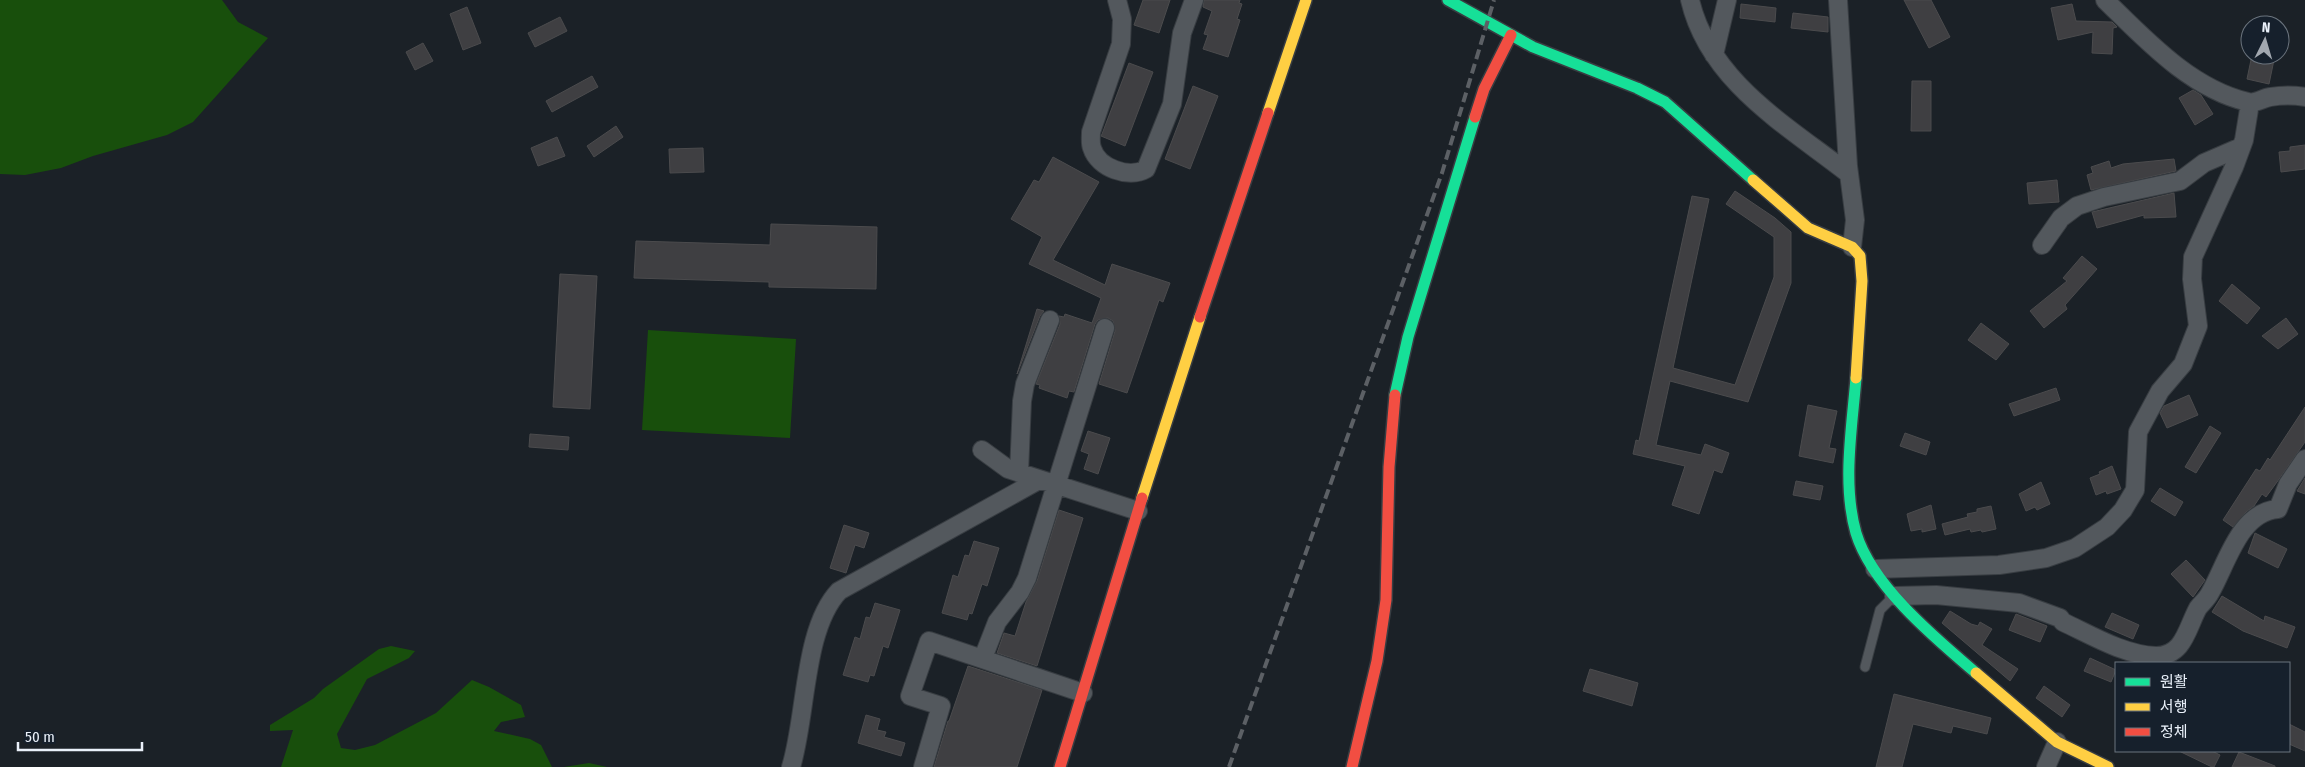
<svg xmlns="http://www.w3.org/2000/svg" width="2305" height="767" font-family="'Fira Sans Condensed','Noto Sans KR',sans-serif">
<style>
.green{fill:#184f0c}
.building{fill:#3f3f42;stroke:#4b4b4d}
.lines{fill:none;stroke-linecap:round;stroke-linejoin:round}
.lane-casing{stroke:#383d42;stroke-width:11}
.street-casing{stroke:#383d42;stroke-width:20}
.fast-casing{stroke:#383d42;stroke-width:14}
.slow-casing{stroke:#383d42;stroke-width:14}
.jam-casing{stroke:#383d42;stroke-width:14}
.lane{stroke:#53585d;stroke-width:9}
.street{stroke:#53585d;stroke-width:18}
.fast{stroke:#16e098;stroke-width:11}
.slow{stroke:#ffcf43;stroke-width:11}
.jam{stroke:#f24e42;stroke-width:11}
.rail{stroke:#5c6065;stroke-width:4;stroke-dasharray:10 5;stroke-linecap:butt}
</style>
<rect width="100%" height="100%" fill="#1b2127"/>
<path class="green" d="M 0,0 L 222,0 L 238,22 L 268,38 L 193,122 L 167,135 L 93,156 L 61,168 L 25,175 L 0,174 Z
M 648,330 L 796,339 L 790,438 L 642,430 Z
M 391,646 L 415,651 L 409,658 L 367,679 L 337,734 L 341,748 L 355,750 L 375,745 L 436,713 L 472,680 L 489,687 L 521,705 L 525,717 L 501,722 L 494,731 L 530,739 L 541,745 L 552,767 L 281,767 L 293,730 L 270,731 L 270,725 L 314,698 L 323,689 L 379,649 Z
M 589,763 L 607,767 L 564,767 Z"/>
<path class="building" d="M 1143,0 L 1170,0 L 1159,33 L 1134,25 Z
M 1204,0 L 1240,0 L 1239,3 L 1242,4 L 1237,19 L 1240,20 L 1228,57 L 1203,49 L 1208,35 L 1204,34 L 1212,11 L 1203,7 Z
M 1904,0 L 1931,0 L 1950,37 L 1929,48 Z
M 1741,4 L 1776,8 L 1775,22 L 1740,18 Z
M 2072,4 L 2076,21 L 2112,22 L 2117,27 L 2113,28 L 2112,54 L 2092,53 L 2093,32 L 2058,40 L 2051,8 Z
M 467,7 L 481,43 L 463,50 L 450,14 Z
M 1793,13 L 1828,17 L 1828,32 L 1791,28 Z
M 560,17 L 567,31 L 535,47 L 528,33 Z
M 423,43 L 433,61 L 415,70 L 406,52 Z
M 2252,55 L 2275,55 L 2269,84 L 2247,79 Z
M 1129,63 L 1153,72 L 1125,146 L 1101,136 L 1102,134 Z
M 592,76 L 598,87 L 552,112 L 546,101 Z
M 1912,81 L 1931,81 L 1931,131 L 1911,131 Z
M 1193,86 L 1218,96 L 1190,169 L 1165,159 Z
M 2193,90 L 2201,95 L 2213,114 L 2195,125 L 2179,98 Z
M 616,126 L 623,137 L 594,157 L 587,146 Z
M 557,137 L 565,156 L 538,166 L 531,148 Z
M 2305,145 L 2305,169 L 2281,172 L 2279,152 L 2290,151 L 2290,147 Z
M 703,148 L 704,172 L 670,173 L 669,149 Z
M 1053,157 L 1099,182 L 1053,260 L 1105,285 L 1112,264 L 1170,283 L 1163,302 L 1159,300 L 1127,393 L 1099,384 L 1115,331 L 1113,321 L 1108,318 L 1098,320 L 1095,324 L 1074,392 L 1069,391 L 1067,398 L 1039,388 L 1040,385 L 1036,384 L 1060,324 L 1059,316 L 1064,317 L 1065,314 L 1092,323 L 1101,298 L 1029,264 L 1042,237 L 1011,219 L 1034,180 L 1039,182 Z
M 2174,159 L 2176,171 L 2091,190 L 2087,175 L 2093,173 L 2091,167 L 2109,161 L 2111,168 L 2123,164 Z
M 2057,180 L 2059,202 L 2029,204 L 2027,183 Z
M 1735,191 L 1775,218 L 1791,232 L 1791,283 L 1748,402 L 1670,381 L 1656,445 L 1701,455 L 1705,444 L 1729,453 L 1722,473 L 1714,470 L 1699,514 L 1672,505 L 1685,466 L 1633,454 L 1636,440 L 1639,441 L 1692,196 L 1709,199 L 1673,368 L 1735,385 L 1774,277 L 1774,237 L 1726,204 Z
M 2174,193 L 2176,217 L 2144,218 L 2144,215 L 2097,228 L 2092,212 Z
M 771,224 L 877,227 L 876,289 L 769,287 L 769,282 L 634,278 L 636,241 L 770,245 Z
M 2082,256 L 2097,269 L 2065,305 L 2067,309 L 2044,328 L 2030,311 L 2067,281 L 2063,278 Z
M 560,274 L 597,276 L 590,409 L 553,407 Z
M 2232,284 L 2260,308 L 2247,324 L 2219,301 Z
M 1037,309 L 1044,311 L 1040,316 L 1017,374 Z
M 2286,318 L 2298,334 L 2278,349 L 2262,336 Z
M 1981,323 L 2009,344 L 1996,360 L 1968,340 Z
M 2056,388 L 2060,400 L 2014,416 L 2009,404 Z
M 2189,395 L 2198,415 L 2167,428 L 2160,413 L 2164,406 Z
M 1808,405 L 1837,411 L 1829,448 L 1836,449 L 1833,463 L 1799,456 Z
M 2305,407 L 2305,442 L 2277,482 L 2266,497 L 2262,494 L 2254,506 L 2246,512 L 2233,527 L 2223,520 L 2256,469 L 2260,471 L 2268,458 L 2270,460 Z
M 2210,426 L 2221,433 L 2196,473 L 2185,467 Z
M 1088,431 L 1110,438 L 1098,474 L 1084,469 L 1089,454 L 1081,451 Z
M 1905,433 L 1930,442 L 1926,455 L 1900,446 Z
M 530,434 L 569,437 L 568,450 L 529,447 Z
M 2112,466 L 2121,489 L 2107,494 L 2106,491 L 2096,495 L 2090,478 L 2100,474 L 2099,472 Z
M 2305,478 L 2305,494 L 2297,491 Z
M 1796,481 L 1823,486 L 1820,500 L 1793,495 Z
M 2041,482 L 2050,504 L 2037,510 L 2035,507 L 2026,511 L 2019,494 Z
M 2160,488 L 2183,502 L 2175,516 L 2151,501 Z
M 1931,505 L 1936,529 L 1922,532 L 1922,529 L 1911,531 L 1907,514 Z
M 1991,506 L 1996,529 L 1982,532 L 1981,530 L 1971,532 L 1970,529 L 1945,535 L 1942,524 L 1968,517 L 1967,514 L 1977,512 L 1977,509 Z
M 1059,510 L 1083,518 L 1037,666 L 997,653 L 1004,633 L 1015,636 L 1026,602 L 1037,581 Z
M 844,525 L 869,533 L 864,548 L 855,545 L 846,573 L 830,568 Z
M 2255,533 L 2287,549 L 2278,568 L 2248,553 Z
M 974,541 L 999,548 L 987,586 L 982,584 L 972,614 L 969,613 L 967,620 L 942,613 L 953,575 L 958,577 L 965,555 L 969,556 Z
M 2186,560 L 2205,580 L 2193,597 L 2171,574 Z
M 2222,596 L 2264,621 L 2265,616 L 2295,627 L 2287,648 L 2243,631 L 2212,612 Z
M 875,603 L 900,610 L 888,648 L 883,646 L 874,676 L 870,675 L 868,682 L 843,675 L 855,637 L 860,639 L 866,617 L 870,618 Z
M 1950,611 L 1971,624 L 1978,626 L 1980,622 L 1992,629 L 1982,645 L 2018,669 L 2010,681 L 1942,623 Z
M 2112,613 L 2139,625 L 2133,639 L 2105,627 Z
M 2016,614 L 2047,626 L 2040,642 L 2009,630 Z
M 2090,658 L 2116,670 L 2111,682 L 2084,671 Z
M 968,666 L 1042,690 L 1017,767 L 934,767 L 948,721 L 949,721 Z
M 1590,669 L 1638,683 L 1632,706 L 1583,691 Z
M 2044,686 L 2070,705 L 2062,717 L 2036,698 Z
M 1894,694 L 1991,718 L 1987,734 L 1953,726 L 1951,733 L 1913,724 L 1902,767 L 1876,767 Z
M 866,715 L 880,719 L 877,730 L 886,732 L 884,737 L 905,743 L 901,756 L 858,743 Z
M 2289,724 L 2305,732 L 2305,751 L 2289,744 Z
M 2179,751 L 2212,751 L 2220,755 L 2214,767 L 2212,767 Z
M 2239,752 L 2275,766 L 2275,767 L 2232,767 Z"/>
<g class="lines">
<g class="lane-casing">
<path id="lane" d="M 1865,667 L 1880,610 L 1892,598"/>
</g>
<g class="street-casing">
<path id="street" d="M 1117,0 L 1122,19 L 1121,44 L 1091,132 C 1091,137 1090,143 1092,148 C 1098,168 1129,179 1146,169 L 1172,104 L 1182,33 L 1194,0
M 1690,0 C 1709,82 1788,126 1849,174
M 1838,0 L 1848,166 L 1855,220 L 1852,247
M 2105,0 C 2146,40 2191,89 2248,102 C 2255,104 2263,98 2270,97 C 2282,95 2294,95 2305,97
M 1714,55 L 1727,0
M 2042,245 L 2061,218 L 2077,206 L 2104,197 L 2180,181 L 2204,163 L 2241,147
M 982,450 L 1008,469 L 1138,511
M 1019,473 L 1022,401 L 1025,384 L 1050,320
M 1875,569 L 1999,565 L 2046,558 L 2075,548 L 2107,527 L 2123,510 L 2135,490 L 2138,432 L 2160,391 L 2183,364 L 2198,326 L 2192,279 L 2193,257 L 2234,167 L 2244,140 L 2250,103
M 1894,596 L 1936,595 L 2019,603 L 2060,618 L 2063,622 C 2091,635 2124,655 2156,656 C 2184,656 2187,628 2198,608 C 2202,603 2207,599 2210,593 C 2227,564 2239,512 2278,509 L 2288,484 L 2305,459
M 983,658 L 997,622 L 1020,592 L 1027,578 L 1105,328
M 791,767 C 807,715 803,629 839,591 L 1039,480
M 923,767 L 941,706 L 910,696 L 929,641 L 1083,693
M 2046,767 L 2057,742"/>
</g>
<g class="fast-casing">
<path id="fast" d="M 1448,0 L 1533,47 L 1637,88 L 1665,102 L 1753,180
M 1856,378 C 1852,428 1842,484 1856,533 C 1872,586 1935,638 1976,673
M 1395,395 L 1408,337 L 1475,117"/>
</g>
<g class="slow-casing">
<path id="slow" d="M 1268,113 L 1306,0
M 1753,180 L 1808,228 L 1852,247 L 1860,256 L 1862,281 L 1856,378
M 1142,498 L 1200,317
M 1976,673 L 2057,742 L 2108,767"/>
</g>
<g class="jam-casing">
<path id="jam" d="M 1475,117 L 1484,89 L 1511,35
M 1200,317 L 1268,113
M 1060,767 L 1142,498
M 1352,767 L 1377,661 L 1386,600 L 1389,467 L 1395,395"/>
</g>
<use href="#lane" class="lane"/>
<use href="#street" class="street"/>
<use href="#fast" class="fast"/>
<use href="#slow" class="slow"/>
<use href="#jam" class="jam"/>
<path class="rail" d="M 1229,767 L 1442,173 L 1494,0"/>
</g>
<rect x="2115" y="662" width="175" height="90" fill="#16202c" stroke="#6b747e"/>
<rect x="2125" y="678" width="25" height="8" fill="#16e098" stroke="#6b747e"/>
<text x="2160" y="687" font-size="15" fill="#eaf1fa">원활</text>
<rect x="2125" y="703" width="25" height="8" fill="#ffcf43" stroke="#6b747e"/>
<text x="2160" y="712" font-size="15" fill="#eaf1fa">서행</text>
<rect x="2125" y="728" width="25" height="8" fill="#f24e42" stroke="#6b747e"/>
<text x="2160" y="737" font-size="15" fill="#eaf1fa">정체</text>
<g transform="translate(2265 40) rotate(5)"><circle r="24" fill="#16202c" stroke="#6b747e"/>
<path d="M0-4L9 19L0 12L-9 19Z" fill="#a2a8b0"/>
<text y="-8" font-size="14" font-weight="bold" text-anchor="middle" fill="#eaf1fa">N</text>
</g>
<path d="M18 742v8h124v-8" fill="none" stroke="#eaf1fa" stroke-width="2.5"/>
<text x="25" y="742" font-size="15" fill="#eaf1fa" stroke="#16202c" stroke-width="4" paint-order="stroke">50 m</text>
</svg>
